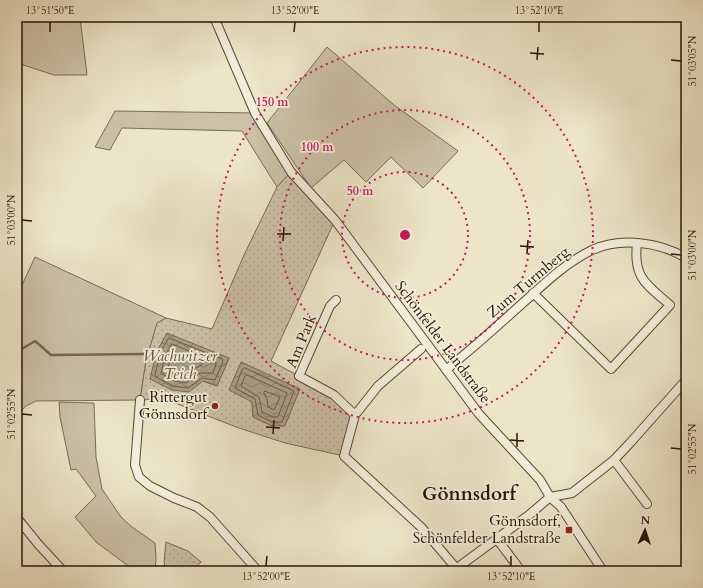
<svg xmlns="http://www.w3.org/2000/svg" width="703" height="588" font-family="Cardo,serif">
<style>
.grass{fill:#ccc1a6;stroke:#7a6a55}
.park{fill:url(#park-dots);stroke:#7a6a55;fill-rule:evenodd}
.water{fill:url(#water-waves);stroke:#766551}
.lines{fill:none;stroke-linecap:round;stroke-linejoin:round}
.shore{stroke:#695844;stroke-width:1}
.stream{stroke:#766551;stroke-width:2.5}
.minor-casing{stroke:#594735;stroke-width:10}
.minor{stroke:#f3eedb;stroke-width:8}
.ticks{fill:none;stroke:#281204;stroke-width:1.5}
.ring{fill:none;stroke:#c2185b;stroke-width:2;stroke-dasharray:2 4}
.poi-dot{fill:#8f2418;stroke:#f3eedb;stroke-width:1.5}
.labels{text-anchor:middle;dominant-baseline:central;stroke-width:3.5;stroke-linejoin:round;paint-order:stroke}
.street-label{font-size:15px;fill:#281204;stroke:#f3eedb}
.poi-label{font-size:15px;fill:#281204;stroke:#f3eedb;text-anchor:end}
.water-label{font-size:16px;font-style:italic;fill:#62513e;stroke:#f3eedb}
.district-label{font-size:19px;font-weight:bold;fill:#281204;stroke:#f3eedb}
.centre{fill:#c2185b;stroke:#f3eedb;stroke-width:2}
.ring-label{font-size:12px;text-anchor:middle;font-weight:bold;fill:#c2185b;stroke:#f3eedb;stroke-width:3.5;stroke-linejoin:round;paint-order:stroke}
.neatline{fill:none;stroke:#281204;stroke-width:1.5}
.ticks-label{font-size:10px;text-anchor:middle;fill:#281204}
</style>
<defs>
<pattern id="park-dots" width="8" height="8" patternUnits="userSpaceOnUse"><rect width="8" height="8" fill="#ccc1a6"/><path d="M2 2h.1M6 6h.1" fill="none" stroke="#afa58d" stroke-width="1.8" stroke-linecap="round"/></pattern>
<pattern id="water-waves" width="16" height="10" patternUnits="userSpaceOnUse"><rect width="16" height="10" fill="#aa9d85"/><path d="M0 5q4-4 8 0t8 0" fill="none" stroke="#8a7f6b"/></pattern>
</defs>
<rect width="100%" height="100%" fill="#ede5c7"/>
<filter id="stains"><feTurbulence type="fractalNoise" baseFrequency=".005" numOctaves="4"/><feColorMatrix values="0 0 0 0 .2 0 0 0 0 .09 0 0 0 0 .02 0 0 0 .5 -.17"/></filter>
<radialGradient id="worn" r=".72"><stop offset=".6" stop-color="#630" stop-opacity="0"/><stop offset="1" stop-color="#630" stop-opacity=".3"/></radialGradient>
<path class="grass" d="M 17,17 L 80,17 L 87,75 L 54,75 L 17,63 Z
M 327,47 L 394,105 L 458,151 L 423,188 L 391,157 L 366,182 L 344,160 L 311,188 L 267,123 Z
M 115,111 L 255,113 L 291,172 L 277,187 L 242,131 L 122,128 L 110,150 L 95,147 Z
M 35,257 L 166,318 L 157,324 L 146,361 L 140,400 L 36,401 L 26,406 L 17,415 L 17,296 Z
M 59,402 L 94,403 L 96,457 L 102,489 L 121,517 L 132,527 L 155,543 L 156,558 L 155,571 L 135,571 L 96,542 L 75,517 L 96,496 L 76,469 L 71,470 L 60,417 Z"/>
<path class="park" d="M 291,172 L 335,220 L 271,361 L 334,395 L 355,415 L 344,456 L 285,443 L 236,427 L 165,399 L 140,400 L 146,361 L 157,323 L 166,318 L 212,329 L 244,255 L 277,187 ZM 229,358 L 217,386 L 203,381 ZM 252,402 L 272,426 L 253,417 Z
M 166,542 L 188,551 L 201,562 L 191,571 L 166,571 L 164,562 Z"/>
<path class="water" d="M 167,333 L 229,358 L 217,386 L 203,381 L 189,392 L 172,390 L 150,379 L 156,353 Z
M 241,362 L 300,389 L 285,426 L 272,426 L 253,417 L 252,402 L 229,390 Z"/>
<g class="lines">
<path class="shore" d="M 169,338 L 222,359 L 223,362 L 215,380 L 202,378 L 188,388 L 173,386 L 156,377 L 155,375 L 160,354 Z
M 172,344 L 216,362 L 216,364 L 213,373 L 200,373 L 186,383 L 175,381 L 162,374 L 161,373 L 165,356 Z
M 175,352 L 202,363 L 202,365 L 195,368 L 185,376 L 176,375 L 168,370 L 170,358 Z
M 245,368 L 294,391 L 282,422 L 272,422 L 258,415 L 255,399 L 235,388 L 242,370 Z
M 247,375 L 287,393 L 278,417 L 273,417 L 262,412 L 259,397 L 241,386 L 245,376 Z
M 265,391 L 280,397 L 274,410 L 268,407 L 267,399 L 264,393 Z"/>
<path class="stream" d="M 17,350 L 20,350 L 35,341 L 51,355 L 145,354"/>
<g class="minor-casing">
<path id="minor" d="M 214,17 L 255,113 L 291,172 L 335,220 L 479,414 L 540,480 L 550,497 L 561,507 L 603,571
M 533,293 L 611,369 L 670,305 C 646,284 633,278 637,243
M 336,300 L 330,306 L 299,376 L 334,395 L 355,415 L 344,456 L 422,528 L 456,568
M 446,370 C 469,351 492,331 515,310 C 539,289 563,264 592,250 C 621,237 660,242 686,258
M 140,400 L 135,465 L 139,477 L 150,486 L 174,498 L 197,507 L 210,517 L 258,571
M 355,415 L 378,386 L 421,349
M 614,460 L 647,504
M 550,497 L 572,493 L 614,460 L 630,443 L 686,380
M 17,518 L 39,545 L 63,571
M 497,539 L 521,571
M 453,571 L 529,515 L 550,497"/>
</g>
<use href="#minor" class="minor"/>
</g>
<path class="ticks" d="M 50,32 L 50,22M 294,32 L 295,22M 539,32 L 539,22M 530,53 L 544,54M 537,60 L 538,47M 671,60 L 681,61M 22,220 L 32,221M 277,234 L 291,234M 283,241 L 284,227M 520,246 L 534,247M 527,254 L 528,240M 671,254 L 681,255M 22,414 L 32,415M 266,427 L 280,428M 273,434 L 274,420M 510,440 L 524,441M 517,447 L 517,433M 671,448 L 681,449M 266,566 L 267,556M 511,566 L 511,556"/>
<g class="ring">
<circle cx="405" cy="235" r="63"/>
<circle cx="405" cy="235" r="125"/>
<circle cx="405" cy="235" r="188"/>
</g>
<g class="poi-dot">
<circle cx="215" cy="406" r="4"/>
<rect x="565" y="526" width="8" height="8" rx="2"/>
</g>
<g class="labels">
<g class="street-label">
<text transform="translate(528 282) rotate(-40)">Zum Turmberg</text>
<text transform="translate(301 341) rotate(-68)">Am Park</text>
<text transform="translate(443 342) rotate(53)">Schönfelder Landstraße</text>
</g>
<g class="poi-label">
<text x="207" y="397">Rittergut<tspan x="207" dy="17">Gönnsdorf</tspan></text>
<text x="561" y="521">Gönnsdorf,<tspan x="561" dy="17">Schönfelder Landstraße</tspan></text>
</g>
<g class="water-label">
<text x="180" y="356">Wachwitzer<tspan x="180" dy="18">Teich</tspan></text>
</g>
<g class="district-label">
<text x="469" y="494">Gönnsdorf</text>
</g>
</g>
<circle cx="405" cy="235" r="6" class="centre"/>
<g class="ring-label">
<text x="272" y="106">150 m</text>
<text x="317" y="151">100 m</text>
<text x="360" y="195">50 m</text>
</g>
<rect width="703" height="588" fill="none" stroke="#ede5c7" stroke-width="44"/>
<g transform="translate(645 530) rotate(3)" stroke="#f3eedb" stroke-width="3" paint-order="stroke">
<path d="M0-3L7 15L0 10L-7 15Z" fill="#281204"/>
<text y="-6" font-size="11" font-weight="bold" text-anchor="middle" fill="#281204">N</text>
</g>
<rect x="22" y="22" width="659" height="544" class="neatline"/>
<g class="ticks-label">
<text x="50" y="14">13°51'50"E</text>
<text x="295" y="14">13°52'00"E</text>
<text x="539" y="14">13°52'10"E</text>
<text transform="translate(692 61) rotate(-90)" y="4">51°03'05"N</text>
<text transform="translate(11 220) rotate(-90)" y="4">51°03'00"N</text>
<text transform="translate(692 255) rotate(-90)" y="4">51°03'00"N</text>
<text transform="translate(11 414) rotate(-90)" y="4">51°02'55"N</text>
<text transform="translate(692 449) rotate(-90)" y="4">51°02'55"N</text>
<text x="266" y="580">13°52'00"E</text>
<text x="511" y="580">13°52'10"E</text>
</g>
<rect width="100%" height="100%" filter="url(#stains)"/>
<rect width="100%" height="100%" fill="url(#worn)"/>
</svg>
